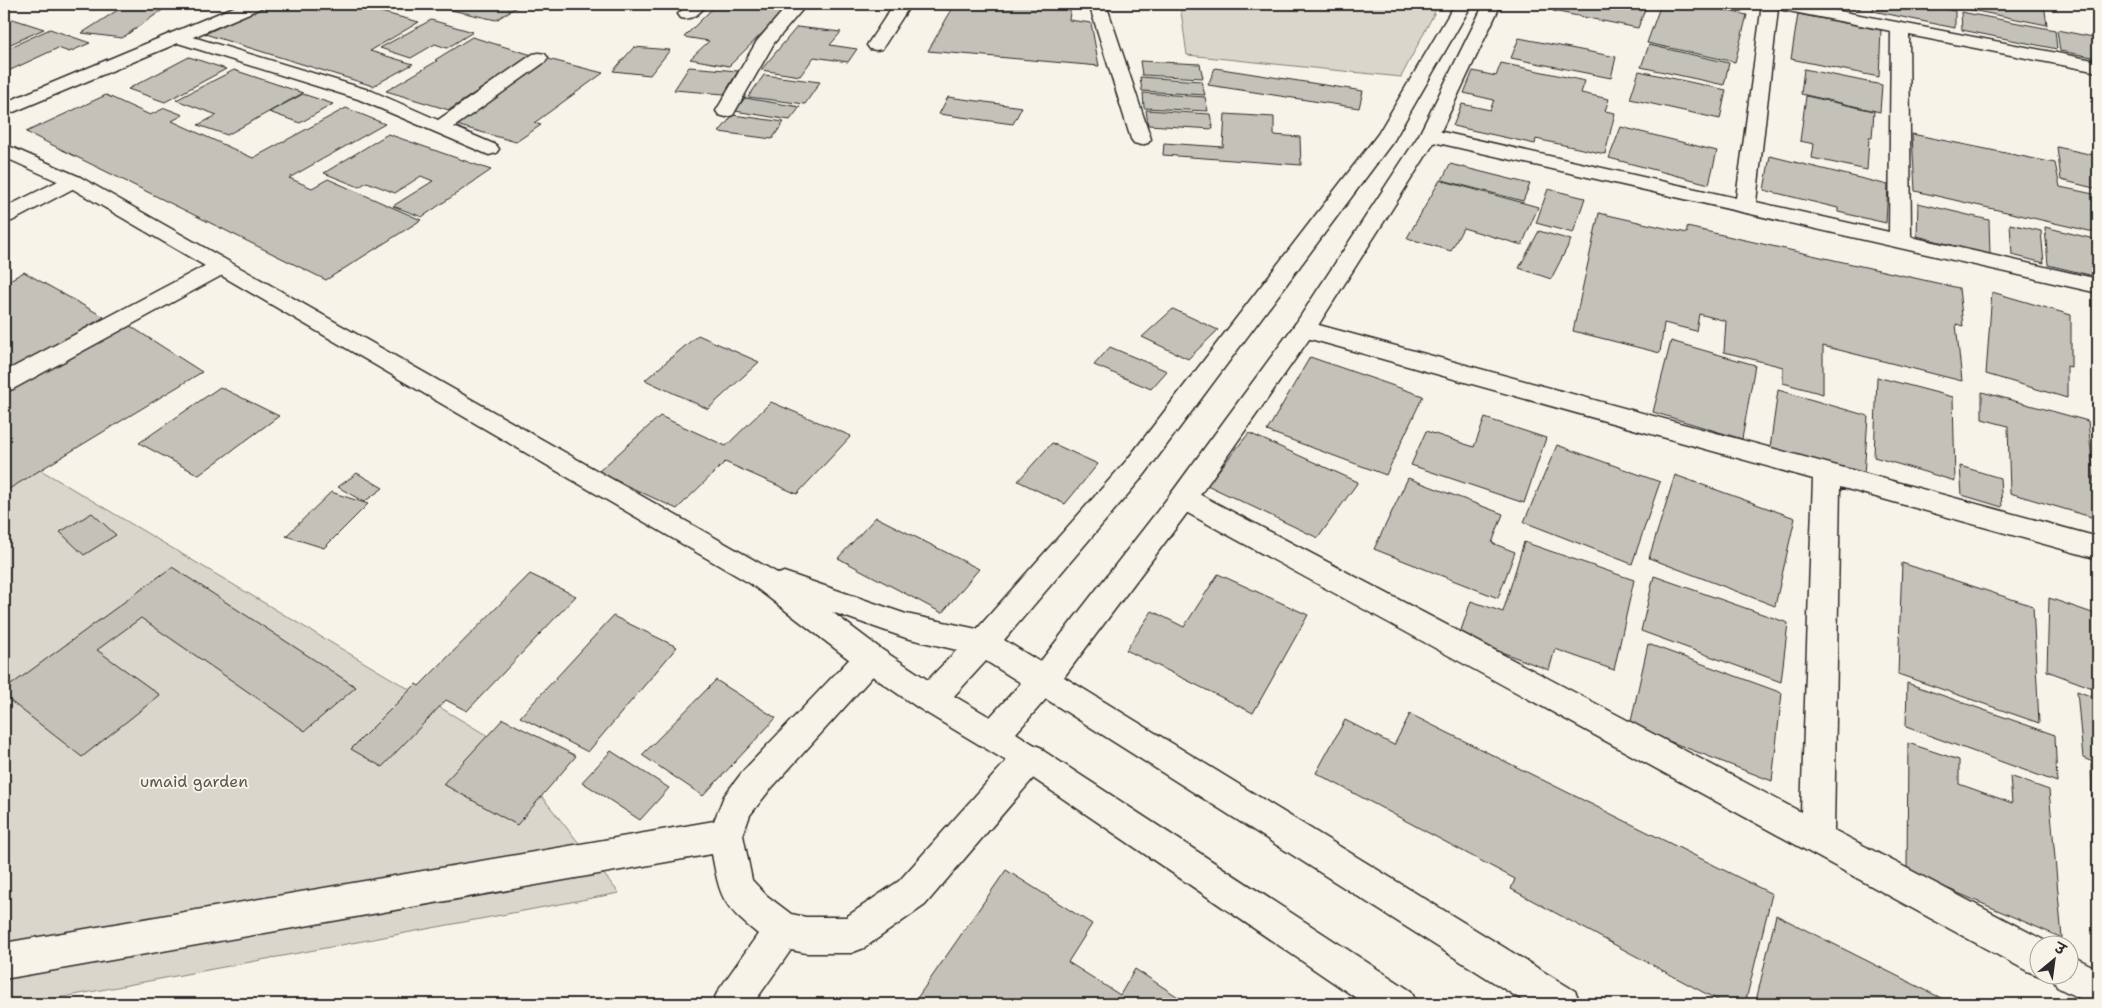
<svg xmlns="http://www.w3.org/2000/svg" width="2102" height="1008" font-family="'Shantell Sans','Playpen Sans Deva',sans-serif">
<style>
.green{fill:#dad6cc;stroke:#82807c}
.building{fill:#c4c1b9;stroke:#2b2b2b}
.lines{fill:none;stroke-linecap:round;stroke-linejoin:round}
.minor-casing{stroke:#2b2b2b;stroke-width:3}
.tertiary-casing{stroke:#2b2b2b;stroke-width:3}
.minor{fill:#f7f3e8;fill-rule:evenodd}
.tertiary{fill:#f7f3e8;fill-rule:evenodd}
.labels{text-anchor:middle;dominant-baseline:central;stroke-width:4;stroke-linejoin:round;paint-order:stroke}
.near-park-label{font-size:16px;fill:#575653;stroke:#f7f3e8}
</style>
<rect width="100%" height="100%" fill="#f7f3e8"/>
<filter id="ink" filterUnits="userSpaceOnUse"><feTurbulence type="fractalNoise" baseFrequency=".02" numOctaves="2"/><feDisplacementMap in="SourceGraphic" scale="10" xChannelSelector="R" yChannelSelector="G"/><feConvolveMatrix kernelMatrix="1 2 1 2 8 2 1 2 1" color-interpolation-filters="sRGB"/></filter>
<g filter="url(#ink)">
<path class="green" d="M 1180,4 L 1439,4 L 1401,77 L 1187,55 Z
M 34,466 L 498,742 L 619,893 L 26,1004 L 4,1004 L 4,483 Z"/>
<path class="building" d="M 127,4 L 171,4 L 122,38 L 82,33 Z
M 268,4 L 350,4 L 419,22 L 370,51 L 413,64 L 373,86 L 205,34 Z
M 424,4 L 521,4 L 496,20 Z
M 717,4 L 792,4 L 729,66 L 690,59 L 709,41 L 684,37 Z
M 851,4 L 887,4 L 883,9 Z
M 955,4 L 978,6 L 979,4 L 1071,4 L 1069,20 L 1091,23 L 1099,66 L 928,51 Z
M 1522,4 L 1553,4 L 1550,10 Z
M 1557,4 L 1647,4 L 1638,28 L 1553,11 Z
M 1661,4 L 1695,4 L 1747,15 L 1735,62 L 1647,43 Z
M 1704,4 L 1744,4 L 1741,12 Z
M 1832,4 L 1860,4 L 1860,9 Z
M 1874,4 L 1919,4 L 1955,11 L 1955,28 L 1873,11 Z
M 1961,4 L 2044,4 L 2047,25 L 1961,8 Z
M 1961,12 L 2055,30 L 2057,49 L 1962,30 Z
M 1798,14 L 1881,30 L 1879,77 L 1791,59 Z
M 13,19 L 44,29 L 4,47 L 4,23 Z
M 431,20 L 473,32 L 447,48 L 435,44 L 411,58 L 380,48 Z
M 797,27 L 841,32 L 830,45 L 857,49 L 848,62 L 814,57 L 800,76 L 761,70 Z
M 50,29 L 90,43 L 69,52 L 58,48 L 4,73 L 4,50 Z
M 2057,30 L 2098,38 L 2098,58 L 2060,51 Z
M 472,37 L 532,55 L 449,110 L 386,91 L 437,61 L 435,60 Z
M 1519,38 L 1616,57 L 1611,78 L 1511,58 Z
M 1649,45 L 1729,63 L 1724,85 L 1641,67 Z
M 634,47 L 670,50 L 650,75 L 613,71 Z
M 189,57 L 226,69 L 165,102 L 128,89 Z
M 544,58 L 603,73 L 534,123 L 541,125 L 516,142 L 456,125 Z
M 1140,61 L 1200,64 L 1203,78 L 1142,75 Z
M 1501,63 L 1585,81 L 1581,93 L 1609,99 L 1605,111 L 1615,113 L 1605,154 L 1536,139 L 1535,144 L 1453,126 L 1462,104 L 1490,110 L 1494,100 L 1464,93 L 1473,71 L 1496,76 Z
M 689,67 L 738,71 L 724,94 L 674,90 Z
M 1215,68 L 1363,91 L 1359,108 L 1208,85 Z
M 1804,69 L 1882,85 L 1880,112 L 1801,94 Z
M 234,70 L 303,93 L 227,135 L 198,125 L 217,115 L 176,100 Z
M 1639,71 L 1726,90 L 1720,119 L 1630,99 Z
M 764,75 L 820,82 L 805,104 L 748,97 Z
M 1140,77 L 1201,81 L 1205,95 L 1142,91 Z
M 1143,93 L 1205,97 L 1208,111 L 1144,108 Z
M 303,94 L 333,104 L 300,123 L 269,112 Z
M 106,95 L 150,115 L 165,108 L 183,115 L 172,121 L 253,158 L 346,108 L 385,124 L 289,178 L 312,188 L 328,179 L 421,220 L 326,280 L 26,132 Z
M 1806,96 L 1874,111 L 1872,138 L 1869,138 L 1867,170 L 1812,158 L 1814,144 L 1800,141 Z
M 948,97 L 1022,107 L 1013,124 L 939,114 Z
M 745,98 L 800,107 L 790,120 L 735,111 Z
M 1146,110 L 1210,114 L 1213,129 L 1148,125 Z
M 1225,114 L 1274,117 L 1274,135 L 1300,137 L 1301,165 L 1163,155 L 1164,143 L 1223,147 Z
M 733,115 L 784,122 L 772,139 L 719,132 Z
M 1621,127 L 1717,151 L 1709,184 L 1609,158 Z
M 388,134 L 491,170 L 422,217 L 393,206 L 433,181 L 421,176 L 395,193 L 367,182 L 359,187 L 324,173 Z
M 1912,134 L 2055,163 L 2060,187 L 2098,195 L 2098,217 L 2096,217 L 2098,233 L 1915,191 Z
M 2057,147 L 2098,156 L 2098,189 L 2061,180 Z
M 1770,156 L 1888,185 L 1886,223 L 1838,212 L 1838,208 L 1764,190 Z
M 1450,164 L 1530,184 L 1523,201 L 1442,180 Z
M 1440,180 L 1538,207 L 1522,245 L 1463,228 L 1451,251 L 1407,238 Z
M 1548,189 L 1585,198 L 1573,233 L 1536,223 Z
M 1918,203 L 1989,220 L 1990,255 L 1917,236 Z
M 1599,213 L 1687,233 L 1687,227 L 1959,288 L 1963,326 L 1956,324 L 1962,381 L 1823,346 L 1823,394 L 1783,383 L 1783,367 L 1724,352 L 1726,321 L 1699,314 L 1696,331 L 1664,323 L 1660,353 L 1573,331 Z
M 2010,224 L 2041,231 L 2044,263 L 2012,255 Z
M 2045,227 L 2098,240 L 2098,277 L 2048,265 Z
M 1539,231 L 1571,240 L 1551,279 L 1519,268 Z
M 24,272 L 104,317 L 4,375 L 4,283 Z
M 1992,292 L 2071,315 L 2071,367 L 2067,366 L 2067,398 L 1986,374 Z
M 1173,309 L 1218,330 L 1188,359 L 1142,337 Z
M 127,324 L 202,372 L 4,492 L 4,393 Z
M 698,335 L 759,362 L 708,409 L 645,380 Z
M 1671,341 L 1755,365 L 1742,439 L 1653,412 Z
M 1110,347 L 1167,371 L 1151,389 L 1094,365 Z
M 1310,357 L 1423,396 L 1386,475 L 1267,431 Z
M 1877,377 L 1953,397 L 1955,481 L 1874,457 Z
M 220,387 L 279,416 L 199,475 L 139,443 Z
M 1778,390 L 1868,416 L 1864,476 L 1770,448 Z
M 1982,392 L 2088,421 L 2098,519 L 2010,493 L 2008,426 L 1982,419 Z
M 771,402 L 851,436 L 797,494 L 725,462 L 677,509 L 598,472 L 660,416 L 726,446 Z
M 1485,418 L 1546,438 L 1524,503 L 1411,465 L 1426,431 L 1474,447 Z
M 1249,433 L 1358,482 L 1318,538 L 1207,485 Z
M 1052,443 L 1098,464 L 1065,504 L 1018,481 Z
M 1557,445 L 1660,482 L 1632,564 L 1524,522 Z
M 1960,466 L 2000,478 L 2002,507 L 1962,495 Z
M 357,473 L 383,488 L 364,502 L 338,487 Z
M 1675,475 L 1795,518 L 1775,606 L 1649,558 Z
M 1408,478 L 1503,514 L 1492,543 L 1515,552 L 1498,598 L 1374,549 Z
M 331,492 L 368,504 L 324,548 L 286,536 Z
M 92,513 L 116,535 L 84,555 L 60,532 Z
M 876,517 L 979,569 L 942,613 L 838,558 Z
M 1524,542 L 1634,580 L 1614,670 L 1555,649 L 1549,670 L 1459,636 L 1471,601 L 1503,612 Z
M 1902,563 L 2033,606 L 2039,723 L 1898,674 Z
M 172,567 L 356,687 L 305,731 L 141,618 L 97,650 L 160,695 L 82,757 L 4,696 L 4,690 Z
M 530,574 L 576,596 L 467,711 L 446,700 L 382,767 L 351,749 L 416,684 L 419,686 Z
M 1218,574 L 1308,615 L 1253,713 L 1126,650 L 1152,611 L 1184,627 Z
M 1654,576 L 1788,623 L 1781,682 L 1641,631 Z
M 2049,598 L 2098,615 L 2098,690 L 2047,671 Z
M 613,616 L 677,647 L 588,752 L 520,717 Z
M 1648,644 L 1782,693 L 1772,781 L 1630,726 Z
M 716,680 L 776,718 L 703,796 L 642,755 Z
M 1907,683 L 2055,735 L 2057,782 L 1906,727 Z
M 2077,691 L 2098,699 L 2098,764 L 2083,758 Z
M 1410,714 L 1772,894 L 1745,1004 L 1725,1004 L 1511,889 L 1515,879 L 1316,773 L 1345,720 L 1394,745 Z
M 503,719 L 576,756 L 517,825 L 443,784 Z
M 1908,743 L 1959,760 L 1959,784 L 2012,803 L 2010,776 L 2049,790 L 2062,938 L 1907,871 Z
M 611,751 L 669,788 L 640,820 L 582,782 Z
M 2091,764 L 2098,767 L 2098,841 L 2093,839 Z
M 1006,870 L 1092,924 L 1068,962 L 1120,995 L 1135,969 L 1189,1004 L 913,1004 Z
M 1776,915 L 1953,1004 L 1762,1004 L 1756,1001 Z"/>
<g class="lines">
<g class="minor-casing">
<path id="minor" d="M 241,4 L 264,4 L 261,8 L 193,37 L 372,91 L 438,120 L 533,54 L 539,53 L 545,54 L 548,58 L 545,62 L 454,127 L 496,145 L 499,149 L 496,153 L 489,155 L 358,99 L 178,43 L 4,116 L 4,103 Z
M 688,4 L 707,4 C 700,13 692,21 681,18 L 678,14 Z
M 789,4 L 807,4 L 774,43 L 733,115 L 726,117 L 719,115 L 716,111 L 757,41 Z
M 894,4 L 911,4 L 882,49 L 876,50 L 870,49 L 867,45 Z
M 1089,4 L 1106,4 L 1151,139 L 1148,143 L 1141,145 L 1134,143 L 1131,139 Z
M 1762,4 L 1803,4 L 2098,61 L 2098,72 L 1909,35 L 1911,237 L 2098,279 L 2098,293 L 1429,141 L 1422,139 L 1419,135 L 1422,131 L 1429,129 L 1736,198 ZM 1778,9 L 1891,31 L 1889,232 L 1756,202 Z
M 73,175 L 80,177 L 83,181 L 80,185 L 12,221 L 4,222 L 4,208 L 66,177 Z
M 220,260 L 228,262 L 231,267 L 228,272 L 13,389 L 4,392 L 4,372 L 212,262 Z
M 1304,321 L 2098,537 L 2098,559 L 1840,487 L 1834,830 L 2053,945 L 2040,946 L 2040,976 L 2042,976 L 2040,976 L 2027,971 L 1173,505 L 1169,498 L 1173,491 L 1183,488 L 1193,491 L 1801,812 L 1813,479 L 1296,335 L 1292,329 L 1296,323 Z
M 870,645 L 881,649 L 885,658 L 881,667 L 768,792 L 750,815 L 743,835 L 752,880 L 766,895 L 791,914 L 806,917 L 846,917 L 899,881 L 1018,748 L 1030,743 L 1042,748 L 1046,758 L 1042,768 L 925,905 L 864,948 L 851,953 L 806,953 L 791,950 L 753,1004 L 712,1004 L 718,991 L 758,934 C 722,905 720,898 712,854 L 4,979 L 4,943 L 714,821 L 724,796 L 744,770 L 859,649 Z
M 2070,955 L 2098,969 L 2098,1004 L 2090,1004 L 2057,987 L 2052,976 L 2070,976 Z"/>
</g>
<g class="tertiary-casing">
<path id="tertiary" d="M 1455,4 L 1472,4 L 1394,140 L 1145,474 L 1004,640 L 1040,662 L 1173,491 L 1296,323 L 1419,135 L 1484,4 L 1501,4 L 1439,135 L 1312,335 L 1193,505 L 1064,677 L 1575,991 L 1581,1004 L 1528,1004 L 1046,699 L 1016,733 L 1411,991 L 1417,1004 L 1365,1004 L 1018,768 L 920,709 L 859,667 L 751,584 L 66,185 L 4,157 L 4,144 L 80,177 L 779,574 L 784,572 L 906,614 L 977,629 L 1127,460 L 1378,134 ZM 832,612 L 906,638 L 957,650 L 928,680 L 881,649 ZM 986,661 L 1021,683 L 990,717 L 954,696 Z"/>
</g>
<use href="#minor" class="minor"/>
<use href="#tertiary" class="tertiary"/>
</g>
</g>
<g class="labels">
<g class="near-park-label">
<text x="194" y="781">umaid garden</text>
</g>
</g>
<rect width="2102" height="1008" fill="none" stroke="#f7f3e8" stroke-width="20"/>
<rect x="10" y="10" width="2082" height="988" fill="none" stroke="#2b2b2b" stroke-width="2" filter="url(#ink)"/>
<g transform="translate(2054 960) rotate(29)"><circle r="24" fill="#f7f3e8" stroke="#a5a39c"/>
<path d="M0-4L9 19L0 12L-9 19Z" fill="#2b2b2b"/>
<text y="-8" font-size="14" font-weight="bold" text-anchor="middle" fill="#2b2b2b">उ</text>
</g>
</svg>
